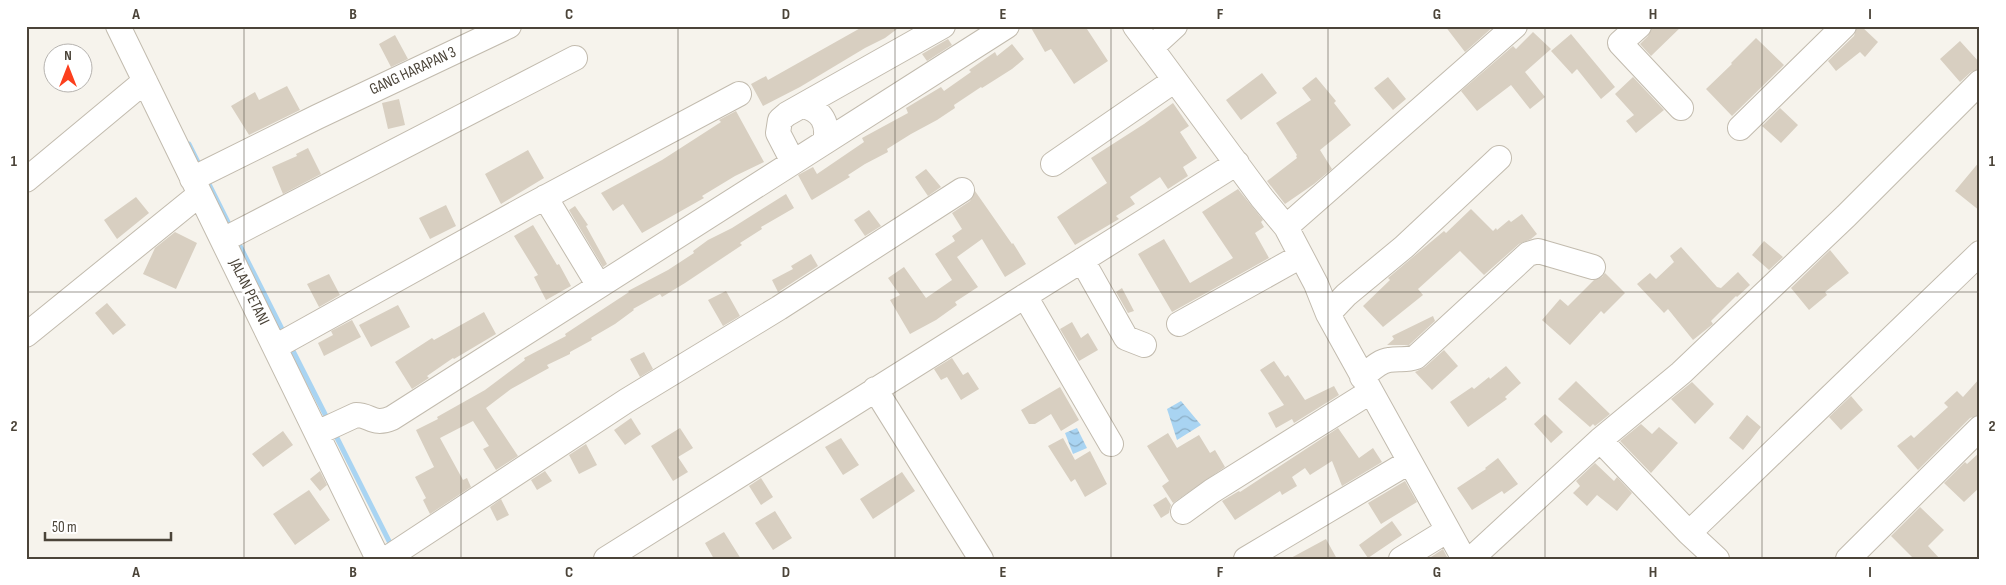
<svg xmlns="http://www.w3.org/2000/svg" width="2006" height="585" font-family="'Sofia Sans Condensed',sans-serif">
<style>
.water{fill:url(#water-waves)}
.lines{fill:none;stroke-linecap:round;stroke-linejoin:round}
.stream{stroke:#a9d4f2;stroke-width:5}
.building{fill:#d8cfc1}
.minor-casing{stroke:#c2bbae;stroke-width:26}
.minor{stroke:#fff;stroke-width:24}
.grid{fill:none;stroke:#4b4439;stroke-width:1;stroke-opacity:0.55}
.labels{text-anchor:middle;dominant-baseline:central;stroke-width:5;stroke-linejoin:round;paint-order:stroke}
.street-label{font-size:16px;fill:#4b4439;stroke:#fff}
.neatline{fill:none;stroke:#4b4439;stroke-width:2}
.grid-label{font-size:16px;text-anchor:middle;font-weight:bold;fill:#4b4439}
</style>
<defs>
<pattern id="water-waves" width="16" height="10" patternUnits="userSpaceOnUse" patternTransform="scale(1.25)"><rect width="16" height="10" fill="#a9d4f2"/><path d="M0 5q4-4 8 0t8 0" fill="none" stroke="#8caec5"/></pattern>
</defs>
<rect width="100%" height="100%" fill="#f6f3ec"/>
<path class="water" d="M 1181,401 L 1201,425 L 1177,440 L 1167,409 Z
M 1077,428 L 1087,448 L 1073,454 L 1065,433 Z"/>
<g class="lines">
<path class="stream" d="M 189,144 L 201,168
M 207,180 L 231,228
M 237,240 L 285,335
M 290,345 L 328,420
M 334,432 L 392,547"/>
</g>
<path class="building" d="M 864,26 L 901,26 L 885,38 L 865,48 L 800,87 L 763,106 L 751,84 L 766,76 L 768,80 Z
M 1030,26 L 1085,26 L 1108,61 L 1074,84 L 1051,49 L 1045,52 Z
M 1445,26 L 1494,26 L 1465,52 Z
M 1652,26 L 1682,26 L 1651,56 L 1640,44 L 1648,36 Z
M 1857,26 L 1861,26 L 1878,42 L 1865,57 L 1860,52 L 1836,71 L 1828,61 L 1854,36 Z
M 1533,32 L 1551,49 L 1525,72 L 1545,97 L 1530,109 L 1511,85 L 1477,111 L 1461,91 L 1513,46 L 1516,49 Z
M 1571,34 L 1615,87 L 1601,99 L 1577,69 L 1572,74 L 1551,51 Z
M 395,35 L 408,59 L 391,67 L 379,44 Z
M 1756,38 L 1784,65 L 1732,116 L 1706,89 L 1732,64 L 1731,63 Z
M 948,39 L 952,45 L 927,61 L 922,54 Z
M 1960,41 L 1980,63 L 1980,69 L 1971,72 L 1960,82 L 1940,59 Z
M 1012,44 L 1024,59 L 1012,69 L 982,88 L 981,87 L 954,105 L 955,108 L 937,120 L 911,134 L 887,149 L 888,152 L 865,164 L 848,175 L 850,177 L 812,200 L 811,199 L 798,175 L 813,167 L 817,174 L 864,142 L 862,138 L 908,113 L 906,108 L 941,87 L 944,91 L 971,72 L 969,70 L 995,52 L 997,56 Z
M 1262,73 L 1277,93 L 1241,120 L 1226,100 Z
M 1316,77 L 1336,101 L 1334,103 L 1351,125 L 1320,150 L 1332,169 L 1314,184 L 1285,204 L 1267,181 L 1297,158 L 1296,156 L 1297,155 L 1276,123 L 1311,100 L 1302,88 Z
M 1388,77 L 1406,99 L 1393,110 L 1374,88 Z
M 1633,77 L 1664,110 L 1636,133 L 1626,121 L 1634,115 L 1615,94 Z
M 287,86 L 300,110 L 249,135 L 231,106 L 255,92 L 259,100 Z
M 399,99 L 405,125 L 388,129 L 382,103 Z
M 1173,103 L 1189,126 L 1180,132 L 1197,158 L 1183,167 L 1188,176 L 1168,189 L 1160,177 L 1130,197 L 1135,204 L 1116,216 L 1119,219 L 1075,245 L 1057,217 L 1107,183 L 1091,158 L 1144,124 Z
M 1780,108 L 1798,125 L 1781,143 L 1762,126 Z
M 736,111 L 764,162 L 735,176 L 702,196 L 704,198 L 642,233 L 623,204 L 613,211 L 601,193 L 662,160 L 721,122 L 719,120 Z
M 308,148 L 321,174 L 283,194 L 272,167 L 297,156 L 296,154 Z
M 528,150 L 544,178 L 501,204 L 485,174 Z
M 1980,161 L 1980,211 L 1955,191 Z
M 926,169 L 941,187 L 928,196 L 915,177 Z
M 1238,189 L 1263,220 L 1261,222 L 1264,227 L 1255,233 L 1269,258 L 1172,312 L 1138,254 L 1164,239 L 1190,283 L 1233,258 L 1202,212 Z
M 975,191 L 1012,244 L 1013,243 L 1026,264 L 1005,277 L 982,239 L 957,257 L 978,287 L 955,302 L 957,305 L 936,320 L 910,334 L 890,300 L 900,295 L 888,278 L 904,267 L 926,298 L 952,280 L 935,254 L 955,241 L 952,236 L 962,229 L 952,213 L 970,201 Z
M 786,194 L 794,208 L 761,227 L 762,229 L 740,243 L 742,245 L 685,283 L 662,297 L 660,294 L 633,309 L 634,310 L 615,324 L 591,338 L 592,340 L 570,352 L 570,354 L 547,365 L 549,368 L 511,389 L 486,408 L 518,456 L 496,470 L 483,449 L 489,446 L 473,421 L 440,438 L 463,480 L 467,478 L 471,487 L 430,514 L 423,500 L 426,498 L 415,477 L 434,467 L 416,430 L 438,419 L 437,417 L 485,390 L 525,360 L 524,358 L 566,336 L 565,334 L 629,292 L 628,291 L 668,270 L 694,253 L 693,251 L 708,240 L 732,228 Z
M 136,197 L 149,213 L 117,239 L 104,220 Z
M 446,205 L 456,226 L 430,239 L 419,218 Z
M 575,206 L 588,225 L 586,226 L 607,264 L 603,267 L 569,210 Z
M 1471,209 L 1493,231 L 1496,228 L 1497,230 L 1509,220 L 1511,222 L 1522,214 L 1537,234 L 1531,239 L 1519,244 L 1484,275 L 1460,251 L 1418,289 L 1423,295 L 1383,327 L 1363,306 L 1390,280 L 1388,278 L 1426,246 L 1444,231 L 1446,233 Z
M 869,210 L 881,226 L 865,236 L 854,220 Z
M 533,225 L 557,265 L 559,264 L 571,286 L 546,300 L 534,277 L 538,275 L 514,236 Z
M 175,232 L 197,243 L 176,289 L 143,274 L 155,248 Z
M 1764,241 L 1783,257 L 1769,270 L 1752,255 Z
M 1681,247 L 1717,287 L 1721,288 L 1738,272 L 1750,285 L 1737,297 L 1736,296 L 1711,321 L 1713,324 L 1693,340 L 1668,309 L 1664,313 L 1637,284 L 1650,273 L 1656,279 L 1674,262 L 1670,256 Z
M 1830,250 L 1849,273 L 1825,292 L 1827,295 L 1809,310 L 1791,288 Z
M 811,254 L 818,266 L 778,292 L 772,280 L 793,269 L 791,266 Z
M 1605,273 L 1625,293 L 1604,314 L 1601,311 L 1570,345 L 1542,320 L 1560,299 L 1568,306 L 1594,280 L 1602,277 Z
M 329,274 L 340,295 L 319,307 L 307,284 Z
M 1122,288 L 1134,311 L 1128,313 L 1116,292 Z
M 726,291 L 740,316 L 723,326 L 708,300 Z
M 107,303 L 126,325 L 113,335 L 95,313 Z
M 398,305 L 410,327 L 371,347 L 359,325 Z
M 484,312 L 496,334 L 454,359 L 453,358 L 427,376 L 429,378 L 412,389 L 395,362 L 432,338 L 434,340 Z
M 1433,316 L 1435,321 L 1409,345 L 1387,345 L 1394,339 L 1392,336 Z
M 352,320 L 361,337 L 324,356 L 318,343 L 333,335 L 331,331 Z
M 1072,322 L 1081,338 L 1088,333 L 1098,350 L 1079,361 L 1060,329 Z
M 1444,350 L 1458,366 L 1432,390 L 1415,372 L 1425,367 Z
M 644,352 L 653,369 L 640,377 L 630,359 Z
M 952,358 L 963,375 L 968,372 L 979,389 L 961,400 L 947,377 L 941,380 L 934,369 Z
M 1274,361 L 1285,377 L 1288,375 L 1305,400 L 1334,386 L 1339,395 L 1294,423 L 1292,419 L 1276,428 L 1268,413 L 1284,405 L 1260,370 Z
M 1506,366 L 1521,383 L 1505,397 L 1507,399 L 1496,407 L 1468,427 L 1450,402 L 1472,387 L 1474,389 L 1489,377 L 1490,379 Z
M 1980,378 L 1980,415 L 1970,418 L 1918,470 L 1897,446 L 1911,435 L 1914,438 L 1948,407 L 1944,403 L 1957,391 L 1963,397 Z
M 1576,381 L 1610,414 L 1595,426 L 1593,424 L 1590,427 L 1558,399 Z
M 1692,382 L 1714,404 L 1695,424 L 1671,399 Z
M 1060,387 L 1079,420 L 1061,431 L 1051,414 L 1035,424 L 1029,424 L 1021,410 Z
M 1851,396 L 1863,410 L 1841,430 L 1829,417 Z
M 1545,414 L 1563,432 L 1551,443 L 1534,424 Z
M 1747,415 L 1761,427 L 1743,450 L 1729,438 Z
M 631,418 L 641,434 L 625,445 L 614,430 Z
M 1641,424 L 1652,434 L 1659,427 L 1678,443 L 1651,473 L 1620,441 Z
M 680,428 L 693,448 L 678,457 L 688,472 L 673,481 L 651,446 Z
M 1338,428 L 1359,458 L 1373,448 L 1382,462 L 1342,486 L 1332,461 L 1310,475 L 1305,468 L 1292,477 L 1297,486 L 1282,495 L 1280,491 L 1235,520 L 1222,501 L 1239,491 L 1240,492 Z
M 283,431 L 293,445 L 263,467 L 252,454 Z
M 1168,433 L 1177,448 L 1199,435 L 1210,453 L 1215,450 L 1225,467 L 1173,503 L 1162,486 L 1169,481 L 1147,446 Z
M 841,438 L 859,465 L 843,475 L 825,447 Z
M 1063,438 L 1075,460 L 1090,451 L 1107,484 L 1085,497 L 1075,479 L 1071,482 L 1048,446 Z
M 586,444 L 597,465 L 579,474 L 569,455 Z
M 1980,452 L 1980,487 L 1964,502 L 1944,483 L 1965,462 L 1967,464 Z
M 1498,458 L 1518,484 L 1504,494 L 1502,491 L 1472,510 L 1457,488 L 1486,469 L 1485,468 Z
M 1595,463 L 1614,481 L 1617,477 L 1632,493 L 1617,511 L 1597,495 L 1587,506 L 1573,493 L 1580,486 L 1576,481 Z
M 320,471 L 327,485 L 320,491 L 310,479 Z
M 545,471 L 552,481 L 537,490 L 531,480 Z
M 902,472 L 915,491 L 873,519 L 860,499 Z
M 761,478 L 773,497 L 761,505 L 749,486 Z
M 1405,481 L 1417,502 L 1381,524 L 1368,503 Z
M 309,490 L 330,520 L 295,545 L 273,514 Z
M 1166,497 L 1171,505 L 1169,513 L 1161,518 L 1153,505 Z
M 501,499 L 509,515 L 497,521 L 490,507 Z
M 1920,507 L 1944,530 L 1928,546 L 1940,559 L 1914,559 L 1891,536 Z
M 775,511 L 792,538 L 773,550 L 755,523 Z
M 1392,521 L 1402,535 L 1368,558 L 1359,545 Z
M 724,532 L 741,559 L 714,559 L 705,543 Z
M 1326,539 L 1337,559 L 1289,559 Z
M 1443,549 L 1447,557 L 1442,559 L 1428,559 Z"/>
<g class="lines">
<g class="minor-casing">
<path id="minor" d="M 118,26 L 378,559
M 1135,26 L 1262,198 L 1286,227 L 1316,284 L 1328,314 L 1464,559
M 1639,26 L 1620,43 L 1681,108
M 1151,48 L 1175,26
M 803,106 C 822,110 829,124 825,142
M 1740,128 L 1844,26
M 793,162 L 778,133 L 780,120 L 787,114 L 943,26
M 1053,164 L 1175,80
M 192,179 L 317,117 L 509,26
M 26,180 L 145,81
M 545,197 L 599,286
M 1286,227 L 1515,26
M 223,240 L 575,58
M 1082,260 L 1126,338 L 1144,345
M 1025,296 L 1111,444
M 1328,314 L 1346,295 L 1404,247 L 1499,158
M 1179,324 L 1301,256
M 26,335 L 200,194
M 275,347 L 527,207 L 739,94
M 1362,377 C 1370,371 1379,361 1389,360 C 1400,358 1405,361 1416,357 L 1528,254 L 1538,251 L 1593,267
M 875,389 L 981,559
M 317,433 L 356,415 C 371,415 373,426 392,418 L 1007,26
M 1600,440 L 1681,373 L 1846,216 L 1980,82
M 1183,512 L 1212,491 L 1370,392
M 1689,533 L 1980,253
M 386,559 L 626,401 L 779,308 L 962,190
M 606,559 L 1237,163
M 1246,559 L 1409,462
M 1401,559 L 1448,530
M 1471,559 L 1600,440 L 1689,533 L 1717,559
M 1848,559 L 1980,428"/>
</g>
<use href="#minor" class="minor"/>
</g>
<path class="grid" d="M 244,26 L 244,559M 461,26 L 461,559M 678,26 L 678,559M 895,26 L 895,559M 1111,26 L 1111,559M 1328,26 L 1328,559M 1545,26 L 1545,559M 1762,26 L 1762,559M 26,292 L 1980,292"/>
<g class="labels">
<g class="street-label">
<text transform="translate(413 71) rotate(-25)">GANG HARAPAN 3</text>
<text transform="translate(249 292) rotate(64)">JALAN PETANI</text>
</g>
</g>
<rect width="2006" height="585" fill="none" stroke="#ffffff" stroke-width="55"/>
<g transform="translate(68 68)"><circle r="24" fill="#ffffff" stroke="#b7b4b0"/>
<path d="M0-4L9 19L0 12L-9 19Z" fill="#fc3f1d"/>
<text y="-8" font-size="14" font-weight="bold" text-anchor="middle" fill="#4b4439">N</text>
</g>
<path d="M45 532v8h126v-8" fill="none" stroke="#4b4439" stroke-width="2.5"/>
<text x="52" y="532" font-size="15" fill="#4b4439" stroke="#ffffff" stroke-width="4" paint-order="stroke">50 m</text>
<rect x="28" y="28" width="1950" height="530" class="neatline"/>
<g class="grid-label">
<text x="136" y="19">A</text>
<text x="353" y="19">B</text>
<text x="569" y="19">C</text>
<text x="786" y="19">D</text>
<text x="1003" y="19">E</text>
<text x="1220" y="19">F</text>
<text x="1437" y="19">G</text>
<text x="1653" y="19">H</text>
<text x="1870" y="19">I</text>
<text x="14" y="166">1</text>
<text x="1992" y="166">1</text>
<text x="14" y="431">2</text>
<text x="1992" y="431">2</text>
<text x="136" y="577">A</text>
<text x="353" y="577">B</text>
<text x="569" y="577">C</text>
<text x="786" y="577">D</text>
<text x="1003" y="577">E</text>
<text x="1220" y="577">F</text>
<text x="1437" y="577">G</text>
<text x="1653" y="577">H</text>
<text x="1870" y="577">I</text>
</g>
</svg>
